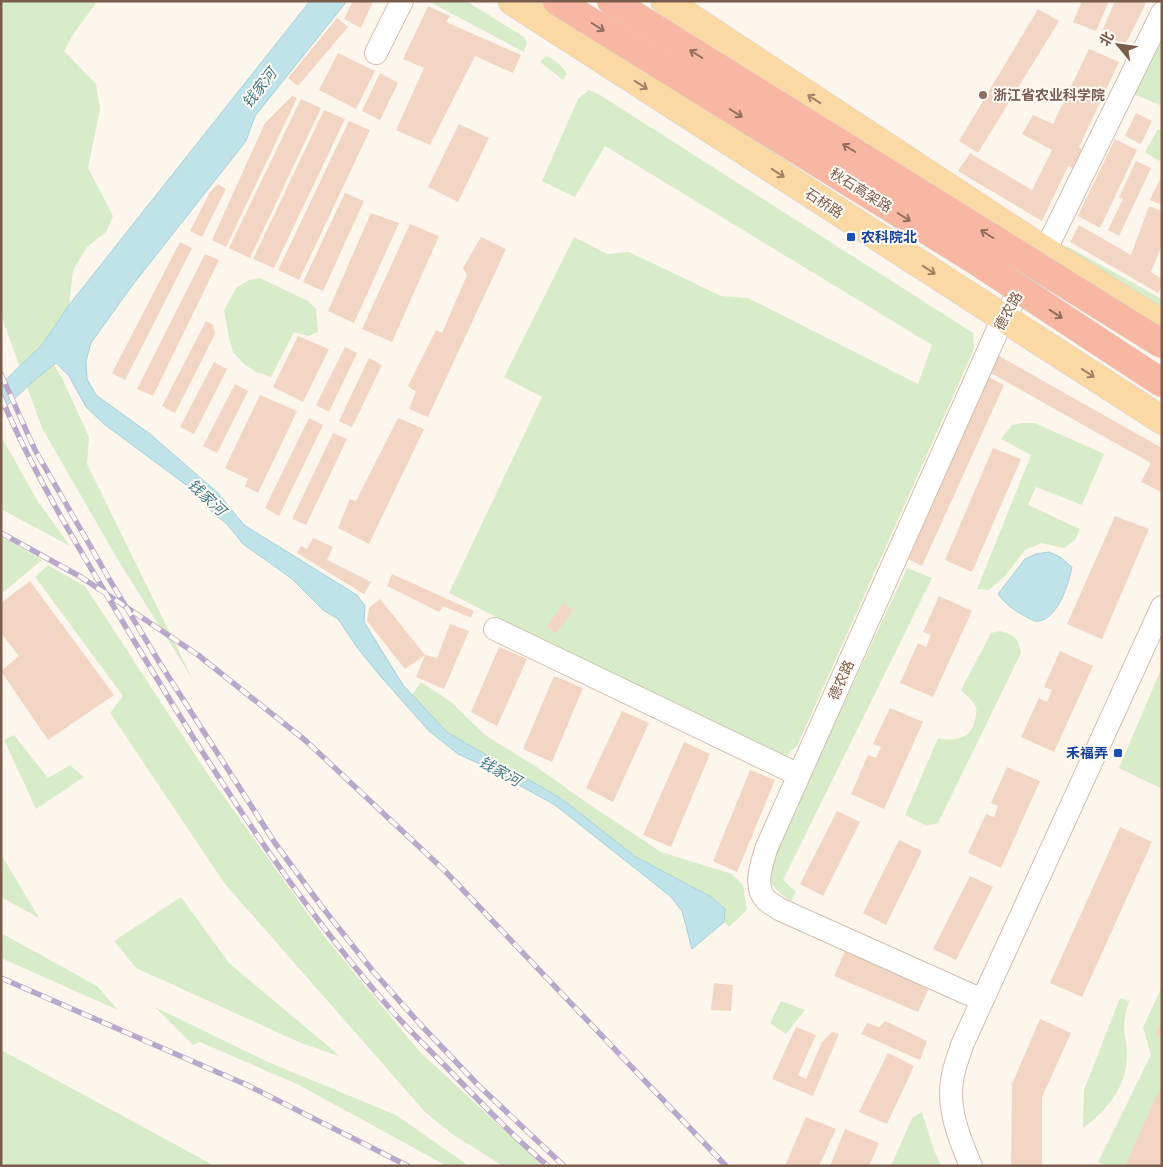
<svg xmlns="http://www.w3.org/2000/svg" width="1163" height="1167" font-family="Mulish,'Noto Sans SC',sans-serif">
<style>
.green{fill:#d8ecc9}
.water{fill:#bfe3e8;stroke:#a5d3da}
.building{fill:#f3d5c3}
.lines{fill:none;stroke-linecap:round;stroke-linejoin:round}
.minor-casing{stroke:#d1beb0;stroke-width:24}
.major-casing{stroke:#dad1cd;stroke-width:29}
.minor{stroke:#fff;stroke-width:22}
.major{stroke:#fbd9a5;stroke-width:28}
.rail-casing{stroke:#b9a8c9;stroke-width:5.5}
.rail{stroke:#fffaf3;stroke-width:4;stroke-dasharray:11;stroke-linecap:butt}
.highway-bridge-casing{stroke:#dad1cd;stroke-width:29;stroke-linecap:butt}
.highway-bridge{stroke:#f7b7a3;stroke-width:28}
.oneway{stroke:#936e5e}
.oneway2{stroke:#a18267}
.education-dot{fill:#8d6e63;stroke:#fffaf3;stroke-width:2}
.transit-dot{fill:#1a4fb4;stroke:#fffaf3;stroke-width:2}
.labels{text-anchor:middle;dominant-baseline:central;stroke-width:4;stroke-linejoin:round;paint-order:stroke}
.education-label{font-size:14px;font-weight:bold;fill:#785e54;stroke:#fffaf3;text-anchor:start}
.street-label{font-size:14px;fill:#7a5c4d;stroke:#fffaf3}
.transit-label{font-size:14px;font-weight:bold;fill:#164399;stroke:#fffaf3;text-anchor:start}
.water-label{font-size:15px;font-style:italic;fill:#437c86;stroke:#fffaf3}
</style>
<rect width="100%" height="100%" fill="#fdf6ec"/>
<path class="green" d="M 1,1 L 94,1 L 96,3 L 72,36 L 64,51 L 96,84 L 100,109 L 88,168 L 113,216 L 106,232 L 87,247 L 73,270 L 69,305 L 42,345 L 62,378 L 89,437 L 87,464 L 193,680 L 118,560 L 42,428 L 1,315 Z
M 428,1 L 466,1 L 524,37 L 527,42 L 524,52 Z
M 1162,37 L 1162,103 L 1160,105 L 1133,94 Z
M 546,56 C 555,60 562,65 567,74 L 563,80 L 540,62 Z
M 589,90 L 600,95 L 973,333 L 974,349 L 797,746 L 782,759 L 769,755 L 449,593 L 542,397 L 504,377 L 574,237 L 607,254 L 629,252 L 721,296 L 748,298 L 918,384 L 932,345 L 605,146 L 575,197 L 542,181 L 578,99 Z
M 1158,129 L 1162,131 L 1162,157 L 1159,161 L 1145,152 Z
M 1067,246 L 1162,299 L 1162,315 L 1062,252 Z
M 260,278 L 308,301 L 316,309 L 318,332 L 308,336 L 294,332 L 271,377 L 256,372 L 244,364 L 233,352 L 229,338 L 224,310 L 237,287 L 249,280 Z
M 1022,423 L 1035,423 L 1104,454 L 1082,505 L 1036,487 L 1028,505 L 1080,529 L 1075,540 L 1064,548 L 1042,543 L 1025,550 L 1005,576 L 989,590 L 977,589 L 1031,455 L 1001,439 L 1012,425 Z
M 1,436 L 37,500 L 70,546 L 1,509 Z
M 1,536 L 42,560 L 1,594 Z
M 48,565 L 85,586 L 209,776 L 323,935 L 419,1051 L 543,1166 L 503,1166 L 452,1134 L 425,1112 L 225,884 L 110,713 L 123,696 L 35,577 Z
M 907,568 L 932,578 L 783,880 L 796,892 L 791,901 C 783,896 770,886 770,876 C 769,870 771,864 772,858 Z
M 1000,631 C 1015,636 1018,637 1021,653 L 938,823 L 927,826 L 905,815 L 938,738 C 955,741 971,740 975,720 C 976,717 977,711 976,708 C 974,701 966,695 961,690 L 991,633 Z
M 1162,667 L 1162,789 L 1119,768 Z
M 421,682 L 451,702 L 485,735 L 538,768 L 590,805 L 661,852 L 732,874 L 743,885 L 747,910 L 729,927 L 724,922 L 725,909 L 711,897 L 636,857 L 562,799 L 447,732 L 412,695 Z
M 14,735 L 48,778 L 70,765 L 84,777 L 36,809 L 4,740 Z
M 1,854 L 39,918 L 1,897 Z
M 181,897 L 229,963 L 341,1057 L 301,1043 L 136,968 L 114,941 Z
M 1,933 L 97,986 L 118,1010 L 1,958 Z
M 1162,987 L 1162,1166 L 1107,1166 L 1098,1162 L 1151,1055 L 1143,1027 Z
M 1120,998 L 1129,1001 C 1127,1008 1125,1016 1124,1024 C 1124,1034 1127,1044 1127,1055 C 1127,1086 1107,1111 1083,1128 L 1084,1090 Z
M 781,1001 L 805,1010 L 786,1034 L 770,1023 Z
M 155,1007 L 268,1062 L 396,1115 L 469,1166 L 447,1166 L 297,1084 L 200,1042 L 193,1045 Z
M 1,1050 L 215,1166 L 7,1166 L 1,1162 Z
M 922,1112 L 934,1150 L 941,1166 L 891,1166 L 912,1118 Z"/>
<path class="water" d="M 310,1 L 347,1 L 255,116 L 246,141 L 131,287 L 91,343 L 86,361 L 87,379 L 96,395 L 150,434 L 218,493 L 244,525 L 357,595 L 365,606 L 364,622 L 403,685 L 447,732 L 562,799 L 636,857 L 711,897 L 725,909 L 724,922 L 692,949 L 682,911 L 670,896 L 555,805 L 486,767 L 458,754 L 429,731 L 382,678 L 359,650 L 338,619 L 323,610 L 291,578 L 243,544 L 227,524 L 213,513 L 193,490 L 104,424 L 86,407 L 69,376 L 56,363 L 37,378 L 1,411 L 1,384 L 42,345 L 69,305 Z
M 1049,552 L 1060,557 L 1072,567 C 1069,583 1057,623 1035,621 C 1031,620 1025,616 1021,614 C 1011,608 1005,603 998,594 L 1025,559 L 1036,554 Z"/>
<path class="building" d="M 353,1 L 373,1 L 361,28 L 344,19 Z
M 1082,1 L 1109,1 L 1096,31 L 1073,22 Z
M 1115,1 L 1147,1 L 1125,45 L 1101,34 Z
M 428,6 L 450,16 L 446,22 L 521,55 L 513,73 L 475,56 L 430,145 L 396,130 L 424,68 L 403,59 Z
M 1038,9 L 1059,21 L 978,153 L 959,141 Z
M 337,18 L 348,27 L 298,86 L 288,78 Z
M 1089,49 L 1119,62 L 1079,147 L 1084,151 L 1075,169 L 1068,166 L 1042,221 L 958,171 L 970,153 L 1032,190 L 1052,150 L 1022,134 L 1033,115 L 1053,124 Z
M 338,53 L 375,71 L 356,109 L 319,90 Z
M 380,73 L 398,83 L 380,120 L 362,111 Z
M 292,96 L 297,98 L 226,247 L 212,240 L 265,123 Z
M 301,99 L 321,108 L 250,258 L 229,248 Z
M 324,110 L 345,119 L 274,268 L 253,259 Z
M 1136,113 L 1152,121 L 1141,144 L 1125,136 Z
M 349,121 L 370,130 L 299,280 L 278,270 Z
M 459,124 L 489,138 L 458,202 L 428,187 Z
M 1115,139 L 1137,150 L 1100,228 L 1078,216 Z
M 1136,161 L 1151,168 L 1119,236 L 1108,230 L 1123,199 L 1119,197 Z
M 1162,175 L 1162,205 L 1150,200 Z
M 218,184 L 226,189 L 202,237 L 190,231 L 210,192 Z
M 345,193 L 364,201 L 323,291 L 303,282 Z
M 1149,206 L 1162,211 L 1162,245 L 1151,272 L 1162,279 L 1162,286 L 1158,293 L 1070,242 L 1079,225 L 1131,255 Z
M 371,213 L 399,223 L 354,323 L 328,311 Z
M 410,224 L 439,236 L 392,342 L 362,329 Z
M 481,237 L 506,249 L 428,417 L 409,409 L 416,392 L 408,386 L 436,330 L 442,333 L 467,275 L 463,268 Z
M 180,242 L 192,248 L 125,380 L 112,373 Z
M 205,254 L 219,260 L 153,396 L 137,389 Z
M 206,321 L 213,325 L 215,334 L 175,413 L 162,406 Z
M 298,336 L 329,349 L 303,402 L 273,387 Z
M 345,347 L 357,353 L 329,412 L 316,405 Z
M 999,356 L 1162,448 L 1162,492 L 1141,482 L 1151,463 L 989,372 Z
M 369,358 L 382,365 L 352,427 L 339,421 Z
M 214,362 L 227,369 L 194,434 L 180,427 Z
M 986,376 L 1004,385 L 922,566 L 904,557 Z
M 235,384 L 248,391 L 217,453 L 203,446 Z
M 260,395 L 297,411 L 258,493 L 245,486 L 248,479 L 225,468 Z
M 309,418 L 323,425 L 279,516 L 265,508 Z
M 398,418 L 424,429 L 369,544 L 338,528 L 350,499 L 356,501 Z
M 333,433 L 347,439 L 306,525 L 292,519 Z
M 993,448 L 1021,459 L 972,572 L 945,560 Z
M 1115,516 L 1149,529 L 1102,639 L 1067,624 Z
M 313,538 L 333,547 L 327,560 L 371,582 L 364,594 L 297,553 L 301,546 L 307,549 Z
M 392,574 L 474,611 L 471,618 L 443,606 L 439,612 L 387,586 Z
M 30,581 L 114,695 L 48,740 L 1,671 L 19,656 L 1,633 L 1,603 Z
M 939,596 L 972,611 L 933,697 L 900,683 L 918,643 L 926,647 L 931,635 L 923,632 Z
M 380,599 L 425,655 L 437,658 L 450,624 L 469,631 L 444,689 L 416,677 L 425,655 L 405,669 L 367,621 L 369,608 Z
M 563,603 L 573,610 L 556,633 L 547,627 Z
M 499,647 L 527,659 L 497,726 L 471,712 Z
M 1060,651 L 1093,666 L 1054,752 L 1021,737 L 1039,698 L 1047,702 L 1052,690 L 1044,687 Z
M 554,676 L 583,688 L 552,762 L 523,749 Z
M 890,708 L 923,722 L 884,809 L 851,794 L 868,755 L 876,758 L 881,747 L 873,744 Z
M 622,711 L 649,723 L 613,802 L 586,788 Z
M 684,742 L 710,754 L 671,847 L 643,835 Z
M 1007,767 L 1040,781 L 1001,868 L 968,853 L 986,814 L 994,817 L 998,806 L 991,803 Z
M 750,770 L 775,780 L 737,872 L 713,861 Z
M 837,811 L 860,822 L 823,896 L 800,884 Z
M 1120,827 L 1152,842 L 1082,997 L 1050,983 Z
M 899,840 L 922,851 L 886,925 L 863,913 Z
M 970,876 L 993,887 L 956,960 L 933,949 Z
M 846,949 L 930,986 L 918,1012 L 834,976 Z
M 714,983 L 733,985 L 731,1011 L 711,1010 Z
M 1040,1019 L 1071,1033 L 1042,1097 L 1042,1166 L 1011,1166 L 1012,1084 Z
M 1162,1020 L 1162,1037 L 1155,1034 Z
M 885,1021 L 927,1041 L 920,1060 L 861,1034 L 867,1023 L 879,1027 Z
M 796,1027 L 816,1035 L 798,1075 L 806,1079 L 822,1042 L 832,1032 L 839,1034 L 813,1096 L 772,1079 Z
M 888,1053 L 914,1066 L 887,1124 L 859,1112 Z
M 1162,1084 L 1162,1166 L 1125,1166 Z
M 806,1117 L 836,1129 L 819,1166 L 785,1166 Z
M 845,1129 L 879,1143 L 869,1166 L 830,1166 Z"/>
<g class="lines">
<g class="minor-casing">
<path id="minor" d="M 376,53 L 402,1
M 495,629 L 799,775
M 982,1000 L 779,909 C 775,906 770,903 766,900 C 753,886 762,864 766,849 L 1003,318 L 1045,251 L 1162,13
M 971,1166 C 959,1138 946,1106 953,1075 C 955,1065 959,1055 962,1045 L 1162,607"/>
</g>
<g class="major-casing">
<path id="major" d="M 512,1 L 1162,420
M 665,1 L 1045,251 L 1162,324"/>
</g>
<use href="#minor" class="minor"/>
<use href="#major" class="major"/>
<g class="rail-casing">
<path id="rail" d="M 1,374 L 35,450 L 108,577 L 161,665 L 275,843 L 322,907 L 372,970 L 419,1023 L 478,1085 L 564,1166
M 1,397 C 38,484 88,563 136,644 C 211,769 290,893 386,1004 C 407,1029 432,1052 455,1076 C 485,1107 515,1138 548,1166
M 1,533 L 81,577 L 198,655 L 306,741 L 444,870 L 726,1166
M 1,978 L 247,1085 L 408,1166"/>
</g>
<use href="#rail" class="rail"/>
<g class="highway-bridge-casing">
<path id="highway-bridge" d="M 557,1 L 975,260 L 1162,383
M 611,1 L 1162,344"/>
</g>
<use href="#highway-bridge" class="highway-bridge"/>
</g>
<defs><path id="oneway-shaft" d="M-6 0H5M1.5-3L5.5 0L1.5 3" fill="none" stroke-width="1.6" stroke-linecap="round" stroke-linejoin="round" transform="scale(1.25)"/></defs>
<g class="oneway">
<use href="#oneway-shaft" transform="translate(598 27) rotate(32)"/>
<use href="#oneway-shaft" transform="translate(696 54) rotate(-148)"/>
<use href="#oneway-shaft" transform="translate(736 113) rotate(32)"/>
<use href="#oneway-shaft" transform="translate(849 148) rotate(-148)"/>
<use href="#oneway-shaft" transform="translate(904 217) rotate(32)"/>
<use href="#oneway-shaft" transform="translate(987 234) rotate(-148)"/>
<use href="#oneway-shaft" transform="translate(1056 314) rotate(33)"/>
</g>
<g class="oneway2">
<use href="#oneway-shaft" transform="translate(641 85) rotate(33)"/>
<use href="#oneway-shaft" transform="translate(814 99) rotate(-147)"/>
<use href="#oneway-shaft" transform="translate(778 173) rotate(33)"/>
<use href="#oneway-shaft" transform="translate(929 270) rotate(33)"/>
<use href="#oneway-shaft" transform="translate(1088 373) rotate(33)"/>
</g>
<circle class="education-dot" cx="983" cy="95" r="5"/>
<g class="transit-dot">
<rect x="846" y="232" width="10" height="10" rx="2.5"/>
<rect x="1113" y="748" width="10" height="10" rx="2.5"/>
</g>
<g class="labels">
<g class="education-label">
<text x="993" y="95">浙江省农业科学院</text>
</g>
<g class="street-label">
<text transform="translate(861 190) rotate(32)">秋石高架路</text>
<text transform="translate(824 203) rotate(33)">石桥路</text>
<text transform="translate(1008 311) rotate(-61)">德农路</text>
<text transform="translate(841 680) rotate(-66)">德农路</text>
</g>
<g class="transit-label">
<text x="861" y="237">农科院北</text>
<text x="1108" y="753" text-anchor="end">禾福弄</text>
</g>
<g class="water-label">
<text transform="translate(259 88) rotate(-52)">钱家河</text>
<text transform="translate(207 497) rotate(43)">钱家河</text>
<text transform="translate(500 771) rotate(29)">钱家河</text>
</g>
</g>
<rect width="1163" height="1167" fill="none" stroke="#7a5c4d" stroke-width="5"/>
<g transform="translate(1118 45) rotate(299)" stroke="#fffaf3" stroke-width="4" paint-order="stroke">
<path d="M0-4L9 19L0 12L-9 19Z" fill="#7a5c4d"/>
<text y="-8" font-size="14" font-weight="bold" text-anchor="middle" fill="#7a5c4d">北</text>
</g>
</svg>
